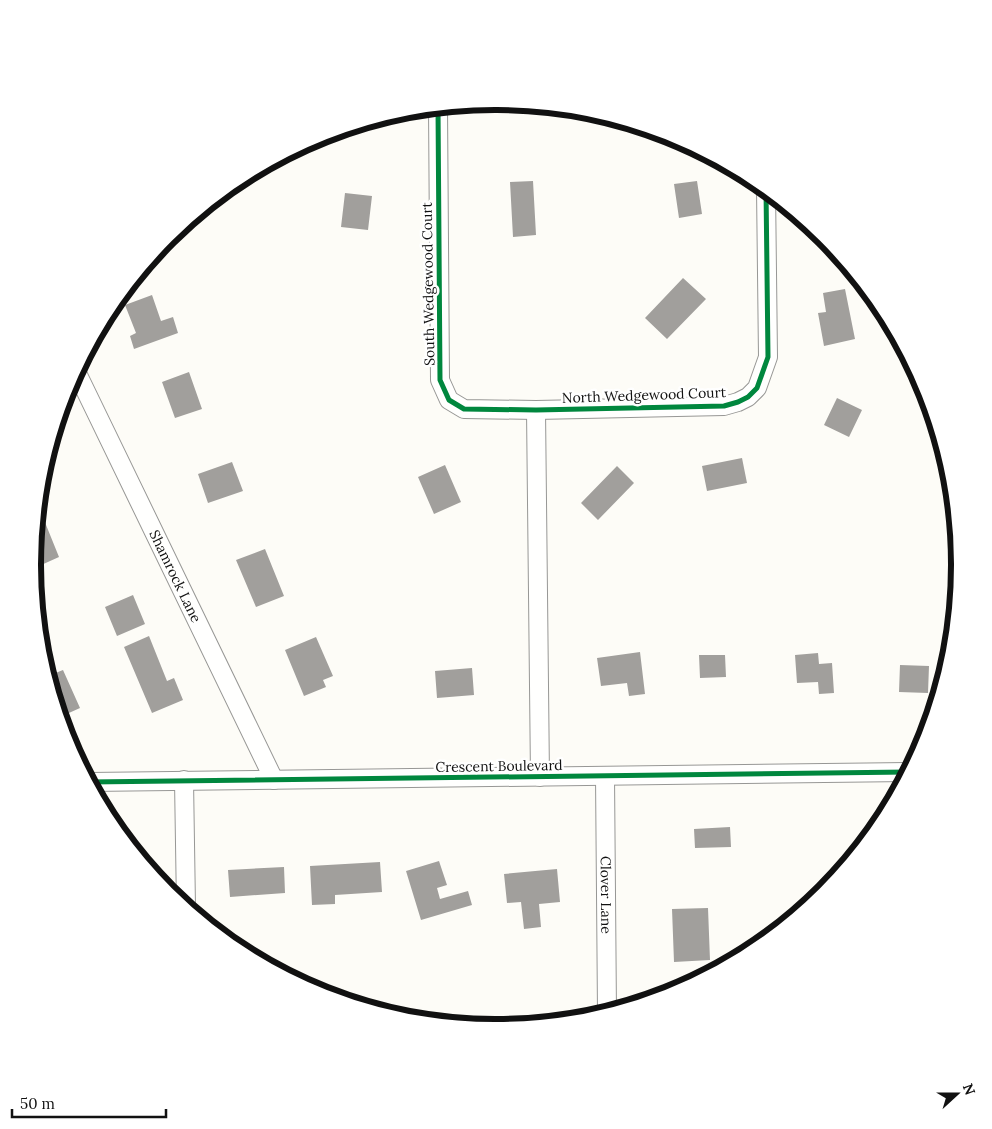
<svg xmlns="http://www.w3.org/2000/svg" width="992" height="1129" font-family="Lora,serif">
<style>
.building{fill:#a19f9c}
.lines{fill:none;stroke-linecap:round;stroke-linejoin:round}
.street-casing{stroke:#979795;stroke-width:20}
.street{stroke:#fffffe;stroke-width:18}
.cycleway-casing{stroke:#fff;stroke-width:8}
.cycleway{stroke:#00873e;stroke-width:5}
.labels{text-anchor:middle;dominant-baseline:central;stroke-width:5;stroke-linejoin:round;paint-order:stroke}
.street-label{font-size:14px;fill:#111;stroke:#fff}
.rim{fill:none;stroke:#111;stroke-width:6}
</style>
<rect width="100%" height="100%" fill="#fdfcf7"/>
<path class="building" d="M 533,181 L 536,235 L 513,237 L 510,182 Z
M 697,181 L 702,214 L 679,218 L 674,184 Z
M 345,193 L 372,196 L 368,230 L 341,227 Z
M 683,278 L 706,299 L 667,339 L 645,318 Z
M 845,289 L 855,339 L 824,346 L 818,313 L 826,312 L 823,293 Z
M 152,295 L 161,321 L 173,317 L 178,333 L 134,349 L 130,336 L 136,333 L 125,305 Z
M 189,372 L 202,409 L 175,418 L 162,382 Z
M 837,398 L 862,410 L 849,437 L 824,425 Z
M 742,458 L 747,483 L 707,491 L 702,466 Z
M 232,462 L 243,491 L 208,503 L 198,474 Z
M 445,465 L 461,502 L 434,514 L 418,477 Z
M 617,466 L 634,483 L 598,520 L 581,503 Z
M 950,472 L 952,484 L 947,485 L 945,473 Z
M 40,510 L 59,557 L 39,566 L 34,554 L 38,511 Z
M 265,549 L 284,596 L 256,607 L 236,560 Z
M 133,595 L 145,624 L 117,636 L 105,607 Z
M 149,636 L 167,681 L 174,678 L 183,700 L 152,713 L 124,647 Z
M 316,637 L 333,676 L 323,680 L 326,687 L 304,696 L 285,650 Z
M 640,652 L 645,694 L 629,696 L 627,683 L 601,686 L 597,658 Z
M 818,653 L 819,664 L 832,663 L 834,693 L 819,694 L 818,682 L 797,683 L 795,655 Z
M 699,655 L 725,655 L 726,677 L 700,678 Z
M 900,665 L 929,666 L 928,693 L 899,692 Z
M 472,668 L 474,695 L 437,698 L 435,671 Z
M 63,670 L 80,708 L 60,717 L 48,676 Z
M 730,827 L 731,847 L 695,848 L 694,829 Z
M 439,861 L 447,885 L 437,888 L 440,899 L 468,891 L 472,905 L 421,920 L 406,871 Z
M 380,862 L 382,892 L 335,895 L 335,904 L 312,905 L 310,866 Z
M 284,867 L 285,893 L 230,897 L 228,870 Z
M 557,869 L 560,902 L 539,904 L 541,927 L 524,929 L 521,902 L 507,903 L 504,874 Z
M 708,908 L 710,960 L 674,962 L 672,909 Z"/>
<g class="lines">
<g class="street-casing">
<g id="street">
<path d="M 438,107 L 440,380 L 449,400 L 464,409 L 536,410 L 724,406 L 738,402 L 748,397 L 757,388 L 768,357 L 766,189"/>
<path id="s1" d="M 76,371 L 274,780"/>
<path d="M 536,410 L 540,777"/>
<path id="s2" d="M 605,776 L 607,1013"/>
<path d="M 184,780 L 186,907"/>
<path d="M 89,782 L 908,772"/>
</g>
</g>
<use href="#street" class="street"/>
<g class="cycleway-casing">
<path id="cycleway" d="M 438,107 L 440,380 L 449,400 L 464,409 L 536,410 L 724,406 L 738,402 L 748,397 L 757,388 L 768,357 L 766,189
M 89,782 L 908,772"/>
</g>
<use href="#cycleway" class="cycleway"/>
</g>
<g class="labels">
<g class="street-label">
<text transform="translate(428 284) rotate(-91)">South Wedgewood Court</text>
<text transform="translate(644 395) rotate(-2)">North Wedgewood Court</text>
<text stroke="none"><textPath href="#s1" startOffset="228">Shamrock Lane</textPath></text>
<text transform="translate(499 766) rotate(-1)">Crescent Boulevard</text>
<text stroke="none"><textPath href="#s2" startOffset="119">Clover Lane</textPath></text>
</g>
</g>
<path d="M0 0H992V1129H0ZM495 110H497A454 454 0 0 1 951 564V565A454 454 0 0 1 497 1019H495A454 454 0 0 1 41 565V564A454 454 0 0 1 495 110Z" fill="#fff" fill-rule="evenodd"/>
<path class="rim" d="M495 110H497A454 454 0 0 1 951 564V565A454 454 0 0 1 497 1019H495A454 454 0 0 1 41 565V564A454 454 0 0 1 495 110Z"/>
<g transform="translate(957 1094) rotate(69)" stroke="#ffffff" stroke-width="4" paint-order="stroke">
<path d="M0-4L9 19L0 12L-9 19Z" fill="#111111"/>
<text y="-8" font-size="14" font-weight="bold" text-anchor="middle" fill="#111111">N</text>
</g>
<path d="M12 1109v8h154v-8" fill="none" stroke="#111111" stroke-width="2.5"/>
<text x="20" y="1109" font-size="15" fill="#111111" stroke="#ffffff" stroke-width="4" paint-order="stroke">50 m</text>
</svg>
